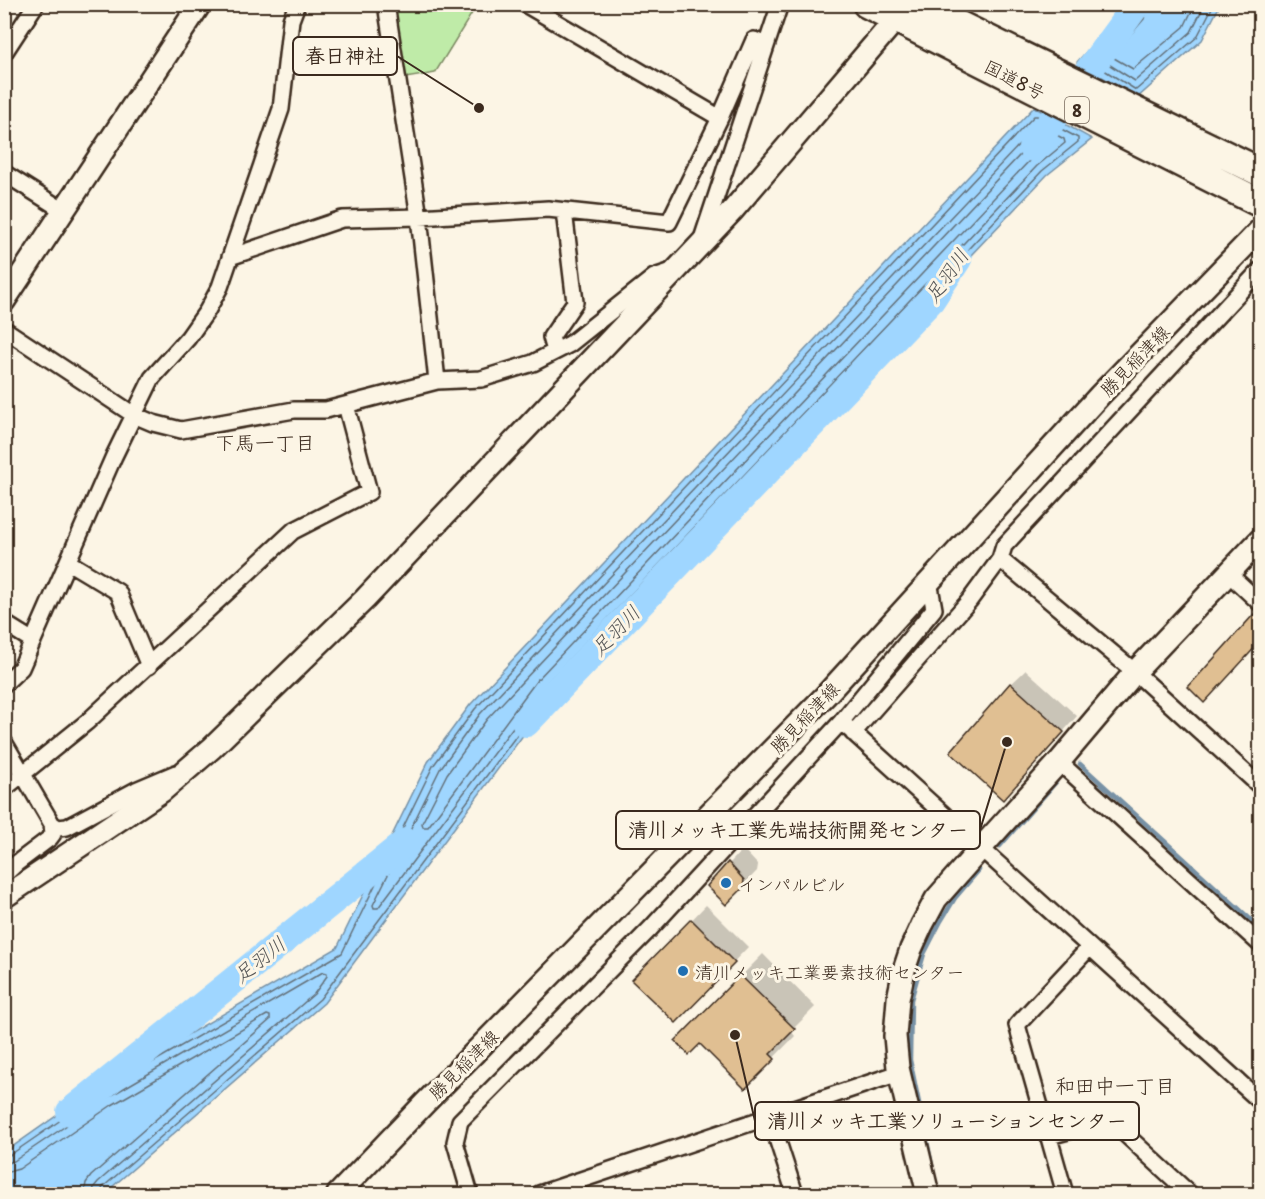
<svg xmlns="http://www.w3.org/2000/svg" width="1265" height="1199" font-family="'Playpen Sans','Klee One',sans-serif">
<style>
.green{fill:#bfeba8;stroke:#7d8a63;stroke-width:1.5}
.water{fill:#9fd6ff;stroke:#7791a5;stroke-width:1.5}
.shadow{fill:#0003}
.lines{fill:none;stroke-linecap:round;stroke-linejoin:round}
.shore{stroke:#636f78;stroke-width:1.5}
.stream{stroke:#7791a5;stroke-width:4.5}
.river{stroke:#9fd6ff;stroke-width:28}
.building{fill:#e0bf92;stroke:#3b2a1e;stroke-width:1.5}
.street-casing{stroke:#3b2a1e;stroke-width:20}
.secondary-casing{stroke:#3b2a1e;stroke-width:26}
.highway-casing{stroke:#3b2a1e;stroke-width:32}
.street{stroke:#fcf5e5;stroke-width:15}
.secondary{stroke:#fcf5e5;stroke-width:21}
.highway{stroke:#fcf5e5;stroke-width:27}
.poi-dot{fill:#1f6fb2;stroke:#fcf5e5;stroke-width:2}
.labels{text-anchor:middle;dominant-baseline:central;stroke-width:6;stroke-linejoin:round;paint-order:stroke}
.shield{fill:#fcf5e5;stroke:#75675a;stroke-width:1.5}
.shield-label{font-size:16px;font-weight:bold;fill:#3b2a1e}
.street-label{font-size:18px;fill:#3b2a1e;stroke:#fcf5e5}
.poi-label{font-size:18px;fill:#3b2a1e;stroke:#fcf5e5;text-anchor:start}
.water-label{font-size:20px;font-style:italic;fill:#545556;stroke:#fcf5e5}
.neighbourhood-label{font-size:20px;fill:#3b2a1e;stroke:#fcf5e5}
.leader{fill:none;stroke:#3b2a1e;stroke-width:2}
.callout-dot{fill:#3b2a1e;stroke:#fcf5e5;stroke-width:2}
.callout{fill:#fcf5e5;stroke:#3b2a1e;stroke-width:2}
.callout-label{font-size:20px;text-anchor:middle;font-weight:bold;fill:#3b2a1e}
</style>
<rect width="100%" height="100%" fill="#fcf5e5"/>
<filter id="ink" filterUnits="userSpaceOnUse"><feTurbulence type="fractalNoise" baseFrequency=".0167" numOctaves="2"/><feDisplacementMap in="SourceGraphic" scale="12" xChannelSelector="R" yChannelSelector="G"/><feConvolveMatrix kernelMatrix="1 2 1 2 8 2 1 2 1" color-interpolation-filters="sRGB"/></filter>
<g filter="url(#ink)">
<path class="green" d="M 390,5 L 477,5 L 435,73 L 400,79 Z"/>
<path class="water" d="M 1127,5 L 1220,5 L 1202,40 L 1137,98 L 1077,62 Z
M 1034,107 L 1092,139 L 1047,175 L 553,695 L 324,1003 L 104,1194 L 5,1194 L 5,1152 L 99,1086 L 337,948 L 428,762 L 470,705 Z"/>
<path class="shadow" d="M 1260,610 L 1260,641 L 1214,690 L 1190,687 Z
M 1026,670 L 1077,716 L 1018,783 L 1011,684 Z
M 743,849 L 758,865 L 757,871 L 726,903 L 729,864 Z
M 706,905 L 748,947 L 676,1021 L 634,980 Z
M 763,954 L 815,1007 L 791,1031 L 795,1036 L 745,1087 L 700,1042 L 677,1041 Z"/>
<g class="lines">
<path class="shore" d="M 1131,4 L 1130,11 L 1088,60 L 1136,90 L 1197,37 L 1214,4
M 1139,4 L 1136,15 L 1099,58 L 1135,81 L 1191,32 L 1205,4
M 1148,4 L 1144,19 L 1113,55 L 1114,58 L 1133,69 L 1184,27 L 1195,4
M 1038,125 L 1064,139 L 1065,143 L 1037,166 L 543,687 L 378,908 L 374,908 L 373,905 L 440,769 L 480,714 Z
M 1040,136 L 1049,141 L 1049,145 L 1030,160 L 537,680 L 428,827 L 423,827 L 422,823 L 447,774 L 487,719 L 1037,137 Z
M 4,1156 L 10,1155 L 103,1091 L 342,953 L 433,766 L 475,709 L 1034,116 L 1037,116 L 1078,138 L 1078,142 L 1042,171 L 549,692 L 320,999 L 103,1187 L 100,1194
M 4,1164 L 14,1161 L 107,1098 L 323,972 L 327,973 L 327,976 L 314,994 L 98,1182 L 94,1187 L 93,1194
M 4,1173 L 19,1169 L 112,1105 L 267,1015 L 270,1016 L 270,1020 L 91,1176 L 86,1183 L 84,1194"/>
<path class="stream" d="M 1080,764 L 1260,928
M 1000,846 L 1056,782
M 933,1170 L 910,1060 L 911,1000 L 924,954 L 941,921 L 955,898 L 979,870"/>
<path class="river" d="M 1032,148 L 1137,4
M 526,723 L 931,300 L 958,259
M 70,1112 L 406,842"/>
</g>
<path class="building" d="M 1255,613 L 1260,619 L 1260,642 L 1204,703 L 1188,687 Z
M 1010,683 L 1064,732 L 1003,800 L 950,752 Z
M 728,862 L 744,880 L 743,888 L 726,905 L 707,886 Z
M 691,919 L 735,963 L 676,1023 L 631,980 Z
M 740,975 L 795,1029 L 770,1054 L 775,1059 L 745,1089 L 700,1044 L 689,1055 L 675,1041 Z"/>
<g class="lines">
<g class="street-casing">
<path id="street" d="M 386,4 L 419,217 L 437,381
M 525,4 L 720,118
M 4,53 L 36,4
M 4,173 L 64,211
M 702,239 L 780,4
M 230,257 L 342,219 L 419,217 L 548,209 L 669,222 L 720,118 L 754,40 L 766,45
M 4,329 L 134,415 L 153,423 L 181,430 L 294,410 L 326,410 L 437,381 L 481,379 L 533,363 L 570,344 L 654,277 L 675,270
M 555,351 L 551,337 L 575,302 L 564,211
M 1000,559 L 1135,672 L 1260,786
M 68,562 L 118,592 L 149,666
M 1229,574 L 1260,603
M 4,623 L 33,641
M 4,684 L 21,668 L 114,456 L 152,378 L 188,338 L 207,311 L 220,287 L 281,109 L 291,20 L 297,4
M 846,726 L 1260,1101
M 853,733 L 969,601 L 1000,559 L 1004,546 L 1260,270
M 4,742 L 52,824 L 58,828 L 67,827 L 136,790 L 176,773
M 1059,762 L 1260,944
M 4,789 L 87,722 L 293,531 L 369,492 L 346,405
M 4,875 L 17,863 L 50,838 L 53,834 L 52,824
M 770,1117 L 795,1194
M 1049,1136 L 1110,1120 L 1190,1194
M 470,1194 L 455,1142 L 460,1121 L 650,929 L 841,722 L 934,609 L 929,581
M 539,1194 L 899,1073
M 1065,1194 L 1017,1025 L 1090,947"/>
</g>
<g class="secondary-casing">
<path id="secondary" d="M 4,301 L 200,4
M 4,897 L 162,791 L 212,748 L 365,599 L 733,210 L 896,19
M 338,1194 L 425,1103 L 825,696 L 1100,395 L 1260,230
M 928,1194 L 898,1068 L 895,1036 L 898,999 L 904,970 L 911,949 L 922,925 L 936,899 L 981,848 L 1059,762 L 1135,672 L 1260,540"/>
</g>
<g class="highway-casing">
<path id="highway" d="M 867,4 L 1260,203
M 916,4 L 1260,172"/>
</g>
<use href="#street" class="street"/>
<use href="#secondary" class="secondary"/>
<use href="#highway" class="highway"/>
</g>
</g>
<g class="poi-dot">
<circle cx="726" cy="883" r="6"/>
<circle cx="683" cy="971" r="6"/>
</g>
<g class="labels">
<rect class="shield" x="1065" y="97" width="24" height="26" rx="4.5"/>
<g class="shield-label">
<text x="1077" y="110">8</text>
</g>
<g class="street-label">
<text transform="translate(1015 79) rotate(27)">国道8号</text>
<text transform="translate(1134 360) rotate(-46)">勝見稲津線</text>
<text transform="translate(804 717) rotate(-46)">勝見稲津線</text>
<text transform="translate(463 1064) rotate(-45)">勝見稲津線</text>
</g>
<g class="poi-label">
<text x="738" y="883">インパルビル</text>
<text x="695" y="971">清川メッキ工業要素技術センター</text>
</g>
<g class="water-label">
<text transform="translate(946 275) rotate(-55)">足羽川</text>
<text transform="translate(615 630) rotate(-46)">足羽川</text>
<text transform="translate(259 959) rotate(-39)">足羽川</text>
</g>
<g class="neighbourhood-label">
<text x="265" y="442">下馬一丁目</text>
<text x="1115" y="1085">和田中一丁目</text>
</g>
</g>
<path class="leader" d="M479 108L397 56M1007 742L980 830M735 1035L755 1121"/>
<g class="callout-dot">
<circle cx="479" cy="108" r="6"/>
<circle cx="1007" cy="742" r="6"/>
<circle cx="735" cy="1035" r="6"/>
</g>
<g class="callout">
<rect x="293" y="37" width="104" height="38" rx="6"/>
<rect x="616" y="811" width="364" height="38" rx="6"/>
<rect x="755" y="1102" width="384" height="38" rx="6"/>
</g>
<g class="callout-label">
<text x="345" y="63">春日神社</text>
<text x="798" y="837">清川メッキ工業先端技術開発センター</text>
<text x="947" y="1128">清川メッキ工業ソリューションセンター</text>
</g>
<rect width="1265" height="1199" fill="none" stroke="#fcf5e5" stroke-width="24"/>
<rect x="12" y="12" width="1241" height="1175" fill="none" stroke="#3b2a1e" stroke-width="2" filter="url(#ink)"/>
</svg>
